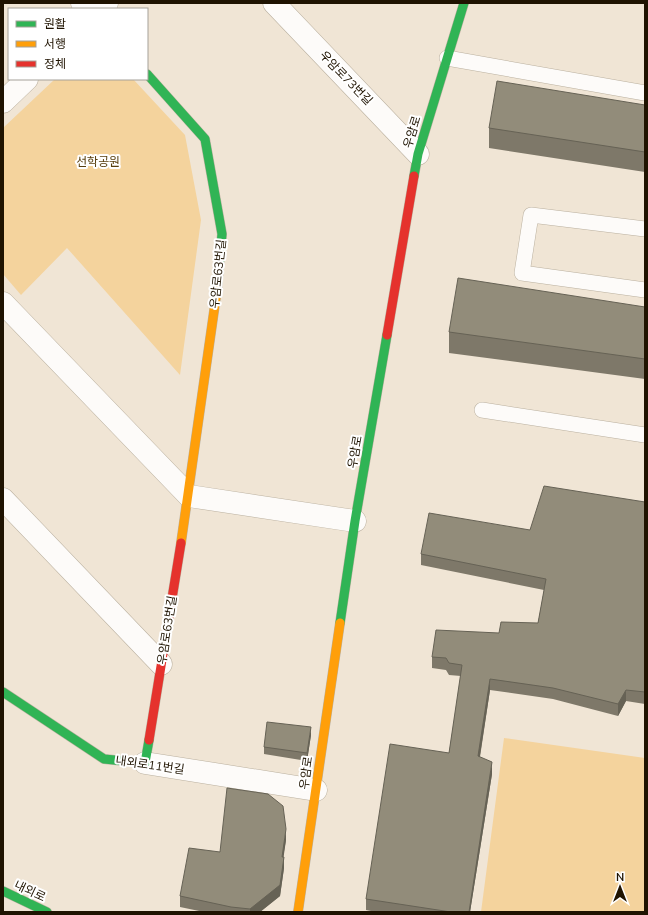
<svg xmlns="http://www.w3.org/2000/svg" width="648" height="915" font-family="'Nunito Sans','Noto Sans KR',sans-serif">
<style>
.green{fill:#f4d39d}
.lines{fill:none;stroke-linecap:round;stroke-linejoin:round}
.lane-casing{stroke:#bab09f;stroke-width:16}
.street-casing{stroke:#bab09f;stroke-width:23}
.fast-casing{stroke:#bab09f;stroke-width:10}
.slow-casing{stroke:#bab09f;stroke-width:10}
.jam-casing{stroke:#bab09f;stroke-width:10}
.lane{stroke:#fdfbf9;stroke-width:15}
.street{stroke:#fdfbf9;stroke-width:22}
.fast{stroke:#30b455;stroke-width:9}
.slow{stroke:#ff9f0a;stroke-width:9}
.jam{stroke:#e5322d;stroke-width:9}
.wall{fill:#7e7869}
.shaded-wall{fill:#666255}
.building{fill:#928c7a;stroke:#666255}
.labels{text-anchor:middle;dominant-baseline:central;stroke-width:4;stroke-linejoin:round;paint-order:stroke}
.street-label{font-size:12px;fill:#1f1301;stroke:#fff}
.park-label{font-size:12px;fill:#583f0f;stroke:#fff}
</style>
<rect width="100%" height="100%" fill="#f0e5d5"/>
<path class="green" d="M 55,79 L 133,79 L 185,135 L 201,220 L 180,375 L 67,248 L 21,295 L 3,274 L 3,128 Z
M 504,738 L 645,758 L 645,912 L 481,912 Z"/>
<g class="lines">
<g class="lane-casing">
<path id="lane" d="M 447,58 L 645,93
M 645,229 L 531,215 L 522,273 L 645,290
M 482,410 L 645,435"/>
</g>
<g class="street-casing">
<path id="street" d="M 82,3 L 88,9
M 274,3 L 418,154
M 101,9 L 107,3
M 3,102 L 27,79
M 3,303 L 189,496 L 355,521
M 3,499 L 161,664
M 145,763 L 316,790"/>
</g>
<g class="fast-casing">
<path id="fast" d="M 147,74 L 205,139 L 222,234 L 217,290
M 414,176 L 418,154 L 464,3
M 340,623 L 355,521 L 387,335
M 3,692 L 104,759 L 145,763 L 149,740
M 3,891 L 47,912"/>
</g>
<g class="slow-casing">
<path id="slow" d="M 181,543 L 217,290
M 298,912 L 340,623"/>
</g>
<g class="jam-casing">
<path id="jam" d="M 387,335 L 414,176
M 149,740 L 181,543"/>
</g>
<use href="#lane" class="lane"/>
<use href="#street" class="street"/>
<use href="#fast" class="fast"/>
<use href="#slow" class="slow"/>
<use href="#jam" class="jam"/>
</g>
<path class="wall" d="M 645,105 L 645,172 L 489,148 L 489,128 Z
M 645,307 L 645,379 L 449,353 L 449,332 Z
M 645,502 L 645,704 L 626,701 L 618,716 L 553,699 L 490,690 L 480,757 L 492,774 L 470,912 L 376,912 L 366,910 L 366,899 L 449,753 L 461,676 L 449,675 L 446,670 L 432,668 L 432,657 L 499,633 L 538,623 L 544,590 L 421,565 L 421,554 L 530,530 Z
M 311,735 L 307,761 L 264,754 L 264,747 Z
M 286,840 L 283,857 L 284,868 L 280,896 L 260,912 L 204,912 L 180,907 L 180,896 L 220,852 Z"/>
<path class="shaded-wall" d="M 490,679 L 490,690 L 478,768 L 478,756 Z
M 626,690 L 626,701 L 618,716 L 618,704 Z
M 311,727 L 311,735 L 307,761 L 307,753 Z
M 492,762 L 492,774 L 470,912 L 469,912 Z
M 286,829 L 286,840 L 282,868 L 282,857 Z
M 284,857 L 284,868 L 280,896 L 260,912 L 250,912 L 250,909 Z"/>
<path class="building" d="M 497,81 L 645,105 L 645,152 L 489,128 Z
M 458,278 L 645,307 L 645,359 L 449,332 Z
M 544,486 L 645,502 L 645,692 L 626,690 L 618,704 L 553,688 L 490,679 L 478,756 L 492,762 L 469,912 L 451,912 L 366,899 L 390,744 L 449,753 L 462,665 L 449,663 L 446,658 L 432,657 L 436,630 L 499,633 L 501,622 L 538,623 L 546,579 L 421,554 L 429,513 L 530,530 Z
M 267,722 L 311,727 L 307,753 L 264,747 Z
M 227,788 L 268,794 L 283,806 L 286,829 L 282,857 L 284,857 L 280,885 L 250,909 L 231,907 L 180,896 L 189,848 L 220,852 Z"/>
<g class="labels">
<g class="street-label">
<text transform="translate(346 78) rotate(46)">우암로73번길</text>
<text transform="translate(412 132) rotate(-73)">우암로</text>
<text transform="translate(218 274) rotate(-84)">우암로63번길</text>
<text transform="translate(355 452) rotate(-80)">우암로</text>
<text transform="translate(167 630) rotate(-81)">우암로63번길</text>
<text transform="translate(150 765) rotate(8)">내외로11번길</text>
<text transform="translate(306 773) rotate(-82)">우암로</text>
<text transform="translate(30 891) rotate(25)">내외로</text>
</g>
<g class="park-label">
<text x="98" y="162">선학공원</text>
</g>
</g>
<rect width="648" height="915" fill="none" stroke="#1f1301" stroke-width="8"/>
<rect x="8" y="8" width="140" height="72" fill="#ffffff" stroke="#a5a199"/>
<rect x="16" y="21" width="20" height="6" fill="#30b455" stroke="#a5a199"/>
<text x="44" y="28" font-size="12" fill="#1f1301">원활</text>
<rect x="16" y="41" width="20" height="6" fill="#ff9f0a" stroke="#a5a199"/>
<text x="44" y="48" font-size="12" fill="#1f1301">서행</text>
<rect x="16" y="61" width="20" height="6" fill="#e5322d" stroke="#a5a199"/>
<text x="44" y="68" font-size="12" fill="#1f1301">정체</text>
<g transform="translate(620 887)" stroke="#ffffff" stroke-width="3" paint-order="stroke">
<path d="M0-3L7 15L0 10L-7 15Z" fill="#1f1301"/>
<text y="-6" font-size="11" font-weight="bold" text-anchor="middle" fill="#1f1301">N</text>
</g>
</svg>
